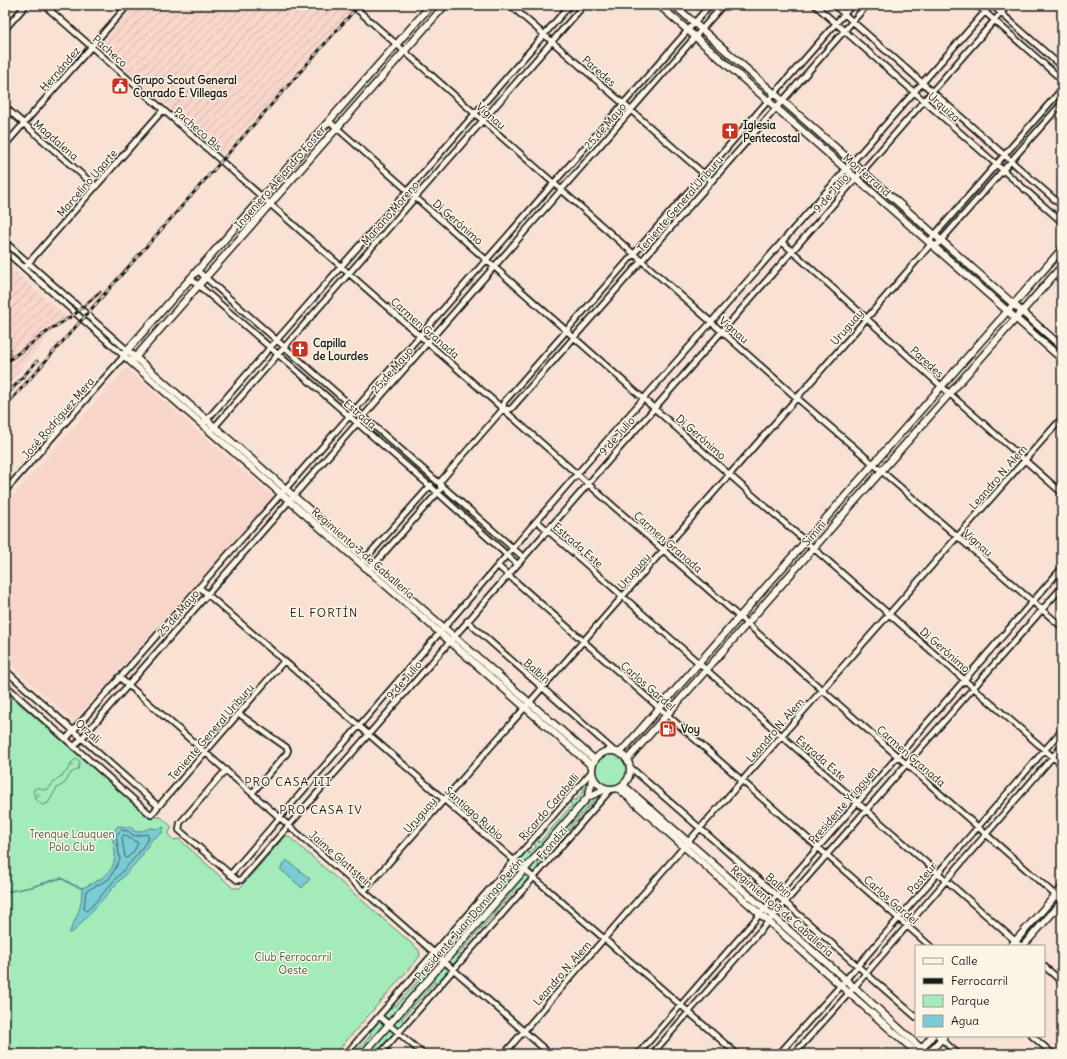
<svg xmlns="http://www.w3.org/2000/svg" width="1067" height="1059" font-family="Delius,sans-serif">
<style>
.built{fill:#f7d5c8}
.industrial{fill:url(#industrial-furrows)}
.green{fill:#a3ebb8;stroke:#60846a}
.forest{fill:url(#forest-firs);stroke:#60846a}
.water{fill:#7acbd4;stroke:#54858a}
.lines{fill:none;stroke-linecap:round;stroke-linejoin:round}
.shore{stroke:#426266;stroke-width:1}
.stream{stroke:#54858a;stroke-width:1.5}
.street-casing{stroke:#1c1c1c;stroke-width:8}
.secondary-casing{stroke:#1c1c1c;stroke-width:9}
.street{stroke:#fcf5e5;stroke-width:4.5}
.secondary{stroke:#fcf5e5;stroke-width:6}
.rail-casing{stroke:#1c1c1c;stroke-width:3}
.rail{stroke:#fcf5e5;stroke-width:1.5;stroke-dasharray:4.5;stroke-linecap:butt}
.labels{text-anchor:middle;dominant-baseline:central;stroke-width:3;stroke-linejoin:round;paint-order:stroke}
.street-label{font-size:11px;fill:#1c1c1c;stroke:#fcf5e5}
.poi-label{font-size:11px;font-weight:bold;fill:#1c1c1c;stroke:#fcf5e5;text-anchor:start}
.park-label{font-size:11px;fill:#445a4b;stroke:#fcf5e5}
.neighbourhood-label{font-size:12px;letter-spacing:1px;fill:#1c1c1c;stroke:#fcf5e5}
</style>
<defs>
<pattern id="industrial-furrows" width="10" height="10" patternUnits="userSpaceOnUse"><rect width="10" height="10" fill="#f7d5c8"/><path d="M-1 1l2-2M0 10L10 0M9 11l2-2" fill="none" stroke="#d3b6ab"/></pattern>
<pattern id="forest-firs" width="22" height="20" patternUnits="userSpaceOnUse"><rect width="22" height="20" fill="#a3ebb8"/><path d="M5 1l3.5 6h-7zM16 11l3.5 6h-7z" fill="#8cc99e"/></pattern>
</defs>
<rect width="100%" height="100%" fill="#f9e2d4"/>
<filter id="ink" filterUnits="userSpaceOnUse"><feTurbulence type="fractalNoise" baseFrequency=".025" numOctaves="2"/><feDisplacementMap in="SourceGraphic" scale="8" xChannelSelector="R" yChannelSelector="G"/><feConvolveMatrix kernelMatrix="1 2 1 2 8 2 1 2 1" color-interpolation-filters="sRGB"/></filter>
<g filter="url(#ink)">
<path class="built" d="M 126,368 L 273,497 L 74,721 L 5,659 L 5,505 Z"/>
<path class="industrial" d="M 135,5 L 341,5 L 350,12 L 223,155 L 99,46 Z
M 5,262 L 65,316 L 5,388 Z"/>
<path class="green" d="M 5,691 L 149,817 L 161,817 L 172,827 L 168,834 L 173,840 L 179,839 L 233,888 L 240,888 L 285,836 L 288,836 L 419,950 L 420,956 L 335,1054 L 5,1054 Z
M594 770a17 17 0 1 1 34 0a17 17 0 1 1-34 0Z
M 585,781 L 589,783 L 586,795 L 360,1054 L 354,1054 L 371,1035 L 370,1029 L 394,1002 L 395,1007 L 418,981 L 417,975 L 419,973 L 421,977 L 428,969 L 427,964 L 449,938 L 450,943 L 455,938 L 454,933 L 457,929 L 459,934 L 498,889 L 496,884 L 500,879 L 503,884 L 508,878 L 506,872 L 526,849 L 529,854 L 536,847 L 534,841 L 537,837 L 539,843 L 572,805 L 569,799 L 572,796 L 575,801 L 584,791 L 583,784 Z
M 601,794 L 602,796 L 595,806 L 593,801 L 538,865 L 539,869 L 518,894 L 516,889 L 458,955 L 460,960 L 437,986 L 435,982 L 402,1019 L 404,1024 L 379,1052 L 378,1047 L 372,1054 L 366,1054 L 590,799 Z"/>
<path class="forest" d="M 77,759 L 80,762 L 78,769 L 71,773 L 65,783 L 57,788 L 48,803 L 43,805 C 37,802 34,797 33,790 L 39,787 L 43,790 L 48,789 L 56,780 L 67,771 L 73,761 Z"/>
<path class="water" d="M 118,826 L 131,827 L 135,832 C 141,832 146,829 151,828 C 157,828 158,830 164,827 L 162,833 L 152,839 L 141,857 L 73,932 L 69,933 C 77,915 82,909 82,888 C 110,876 122,867 111,834 Z
M 287,860 L 310,879 L 302,888 L 280,869 Z"/>
<g class="lines">
<path class="shore" d="M 121,830 L 128,831 L 134,836 L 147,834 L 149,837 L 138,854 L 90,908 L 86,911 L 84,909 L 86,891 L 109,879 L 115,869 L 120,859 L 116,836 Z
M 124,835 L 138,843 L 134,851 L 127,858 L 125,857 L 122,838 Z"/>
<path class="stream" d="M 5,892 L 31,887 L 61,878 L 73,885 L 82,888"/>
<g class="street-casing">
<path id="street" d="M 44,5 L 1062,901
M 352,5 L 797,398 L 1062,627
M 510,5 L 712,181
M 815,5 L 1062,222
M 834,5 L 1062,206
M 977,5 L 1062,80
M 992,5 L 1062,67
M 5,29 L 26,5
M 5,107 L 96,187
M 329,121 L 749,492 L 1062,765
M 5,145 L 128,5
M 5,242 L 127,350
M 782,242 L 950,394 L 1062,493
M 931,244 L 937,245 L 1062,103
M 5,251 L 123,355
M 24,268 L 163,110
M 197,270 L 523,557
M 190,278 L 438,493 L 517,564
M 503,409 L 511,409 L 867,5
M 205,422 L 570,5
M 210,432 L 584,5
M 439,483 L 503,409 L 504,402 L 852,5
M 5,491 L 124,356
M 537,521 L 1021,946
M 364,560 L 431,485
M 498,566 L 930,946
M 368,571 L 441,489 L 440,485
M 199,587 L 737,1054
M 467,621 L 614,751
M 5,670 L 158,806
M 119,677 L 550,1054
M 5,685 L 151,815 L 284,661
M 239,714 L 286,747 L 288,750 L 287,753 L 252,793
M 66,739 L 710,5
M 74,747 L 723,5
M 630,767 L 916,1017
M 226,770 L 180,823 L 179,830 L 237,880 L 241,880 L 1008,5
M 230,875 L 577,474 L 991,5
M 364,891 L 867,318 L 931,244 L 931,239 L 1062,89
M 1044,966 L 1062,982
M 379,1016 L 423,1054
M 938,1036 L 958,1054
M 1032,1036 L 1053,1054
M 346,1054 L 592,771
M 380,1054 L 611,789
M 504,1054 L 688,842 L 1062,418
M 638,1054 L 1062,568
M 652,1054 L 1062,587
M 779,1054 L 841,985 L 1062,730
M 794,1054 L 850,992 L 1062,746"/>
</g>
<g class="secondary-casing">
<path id="secondary" d="M 431,5 L 123,355 L 592,766
M 659,5 L 1062,359
M 674,5 L 1062,347
M 127,350 L 595,760
M 133,360 L 445,5
M592 770a19 19 0 1 1 38 0a19 19 0 1 1-38 0Z
M 620,753 L 1062,249
M 627,760 L 1062,266
M 623,785 L 854,987 L 927,1054
M 618,788 L 918,1054
M 588,797 L 591,786 L 592,775
M 1011,946 L 1062,888
M 1023,946 L 1062,902
M 919,1052 L 932,1036
M 363,1054 L 588,797 L 606,789
M 928,1054 L 944,1036"/>
</g>
<use href="#street" class="street"/>
<use href="#secondary" class="secondary"/>
<g class="rail-casing">
<path id="rail" d="M 5,363 L 51,329 L 75,314 L 100,292
M 5,397 L 37,361
M 5,407 L 359,5"/>
</g>
<use href="#rail" class="rail"/>
</g>
</g>
<defs>
<g id="civic-square" transform="scale(0.9)"><rect x="-9" y="-9" width="18" height="18" rx="4" fill="#c8321e" stroke="#fcf5e5"/><path d="M-.6-6.5H3V-4.5H.6V-3L4-1V1h2V6H-6V1h2V-1L-.6-3ZM-1.2 2.5V6h2.4V2.5Z" fill="#fff"/></g>
<g id="church-square" transform="scale(0.9)"><rect x="-9" y="-9" width="18" height="18" rx="4" fill="#c8321e" stroke="#fcf5e5"/><path d="M-1.2-6h2.4v3.5h3.3v2.4h-3.3V6h-2.4V-.1h-3.3v-2.4h3.3Z" fill="#fff"/></g>
<g id="fuel-square" transform="scale(0.9)"><rect x="-9" y="-9" width="18" height="18" rx="4" fill="#c8321e" stroke="#fcf5e5"/><path d="M-5.5-6h7V0h2V4h1.3V-2.5L3-4.5l.8-.8L6-3V5H2.5V1h-1V6h-7ZM-4.2-4.7v3.2H.2V-4.7Z" fill="#fff"/></g>
</defs>
<g fill-rule="evenodd">
<use href="#civic-square" x="120" y="86"/>
<use href="#church-square" x="730" y="131"/>
<use href="#church-square" x="300" y="349"/>
<use href="#fuel-square" x="668" y="729"/>
</g>
<g class="labels">
<g class="street-label">
<text transform="translate(110 51) rotate(41)">Pacheco</text>
<text transform="translate(60 69) rotate(-49)">Hernández</text>
<text transform="translate(599 71) rotate(41)">Paredes</text>
<text transform="translate(944 107) rotate(41)">Urquiza</text>
<text transform="translate(491 116) rotate(41)">Vignau</text>
<text transform="translate(605 126) rotate(-49)">25 de Mayo</text>
<text transform="translate(198 129) rotate(41)">Pacheco Bis</text>
<text transform="translate(56 140) rotate(41)">Magdalena</text>
<text transform="translate(867 175) rotate(41)">Monferrand</text>
<text transform="translate(280 177) rotate(-49)">Ingeniero Alejandro Foster</text>
<text transform="translate(87 183) rotate(-49)">Marcelino Ugarte</text>
<text transform="translate(831 193) rotate(-49)">9 de Julio</text>
<text transform="translate(680 204) rotate(-49)">Teniente General Uriburu</text>
<text transform="translate(390 213) rotate(-49)">Mariano Moreno</text>
<text transform="translate(458 222) rotate(41)">Di Gerónimo</text>
<text transform="translate(847 327) rotate(-49)">Uruguay</text>
<text transform="translate(425 328) rotate(41)">Carmen Granada</text>
<text transform="translate(734 330) rotate(41)">Vignau</text>
<text transform="translate(927 362) rotate(42)">Paredes</text>
<text transform="translate(392 370) rotate(-49)">25 de Mayo</text>
<text transform="translate(360 414) rotate(41)">Estrada</text>
<text transform="translate(58 418) rotate(-49)">José Rodríguez Mera</text>
<text transform="translate(617 436) rotate(-49)">9 de Julio</text>
<text transform="translate(701 437) rotate(41)">Di Gerónimo</text>
<text transform="translate(998 477) rotate(-49)">Leandro N. Alem</text>
<text transform="translate(814 533) rotate(-49)">Simini</text>
<text transform="translate(668 542) rotate(41)">Carmen Granada</text>
<text transform="translate(978 543) rotate(41)">Vignau</text>
<text transform="translate(578 545) rotate(41)">Estrada Este</text>
<text transform="translate(363 553) rotate(41)">Regimiento 3 de Caballería</text>
<text transform="translate(634 571) rotate(-49)">Uruguay</text>
<text transform="translate(178 613) rotate(-49)">25 de Mayo</text>
<text transform="translate(945 650) rotate(41)">Di Gerónimo</text>
<text transform="translate(537 671) rotate(41)">Balbin</text>
<text transform="translate(404 680) rotate(-49)">9 de Julio</text>
<text transform="translate(648 686) rotate(41)">Carlos Gardel</text>
<text transform="translate(775 730) rotate(-49)">Leandro N. Alem</text>
<text transform="translate(88 731) rotate(42)">Orzali</text>
<text transform="translate(211 732) rotate(-49)">Teniente General Uriburu</text>
<text transform="translate(911 756) rotate(41)">Carmen Granada</text>
<text transform="translate(821 758) rotate(41)">Estrada Este</text>
<text transform="translate(843 805) rotate(-49)">Presidente Yrigoyen</text>
<text transform="translate(549 807) rotate(-49)">Ricardo Carabelli</text>
<text transform="translate(474 813) rotate(41)">Santiago Rubio</text>
<text transform="translate(420 815) rotate(-49)">Uruguay</text>
<text transform="translate(552 843) rotate(-49)">Frondizi</text>
<text transform="translate(341 859) rotate(41)">Jaime Glattstein</text>
<text transform="translate(922 878) rotate(-49)">Pasteur</text>
<text transform="translate(779 885) rotate(41)">Balbin</text>
<text transform="translate(891 900) rotate(41)">Carlos Gardel</text>
<text transform="translate(782 911) rotate(41)">Regimiento 3 de Caballería</text>
<text transform="translate(469 919) rotate(-49)">Presidente Juan Domingo Perón</text>
<text transform="translate(562 973) rotate(-49)">Leandro N. Alem</text>
</g>
<g class="poi-label">
<text x="133" y="80">Grupo Scout General<tspan x="133" dy="13">Conrado E. Villegas</tspan></text>
<text x="743" y="125">Iglesia<tspan x="743" dy="13">Pentecostal</tspan></text>
<text x="313" y="343">Capilla<tspan x="313" dy="13">de Lourdes</tspan></text>
<text x="681" y="729">Voy</text>
</g>
<g class="park-label">
<text x="72" y="834">Trenque Lauquen<tspan x="72" dy="13">Polo Club</tspan></text>
<text x="293" y="957">Club Ferrocarril<tspan x="293" dy="13">Oeste</tspan></text>
</g>
<g class="neighbourhood-label">
<text x="324" y="612">EL FORTÍN</text>
<text x="288" y="781">PRO CASA III</text>
<text x="321" y="809">PRO CASA IV</text>
</g>
</g>
<rect width="1067" height="1059" fill="none" stroke="#fcf5e5" stroke-width="20"/>
<rect x="10" y="10" width="1047" height="1039" fill="none" stroke="#1c1c1c" stroke-width="1.5" filter="url(#ink)"/>
<rect x="915" y="945" width="130" height="92" fill="#fcf5e5" stroke="#a29e95"/>
<rect x="923" y="958" width="20" height="6" fill="#fcf5e5" stroke="#a29e95"/>
<text x="951" y="965" font-size="12" fill="#1c1c1c">Calle</text>
<rect x="923" y="978" width="20" height="6" fill="#1c1c1c" stroke="#a29e95"/>
<text x="951" y="985" font-size="12" fill="#1c1c1c">Ferrocarril</text>
<rect x="923" y="995" width="20" height="12" fill="#a3ebb8" stroke="#a29e95"/>
<text x="951" y="1005" font-size="12" fill="#1c1c1c">Parque</text>
<rect x="923" y="1015" width="20" height="12" fill="#7acbd4" stroke="#a29e95"/>
<text x="951" y="1025" font-size="12" fill="#1c1c1c">Agua</text>
</svg>
